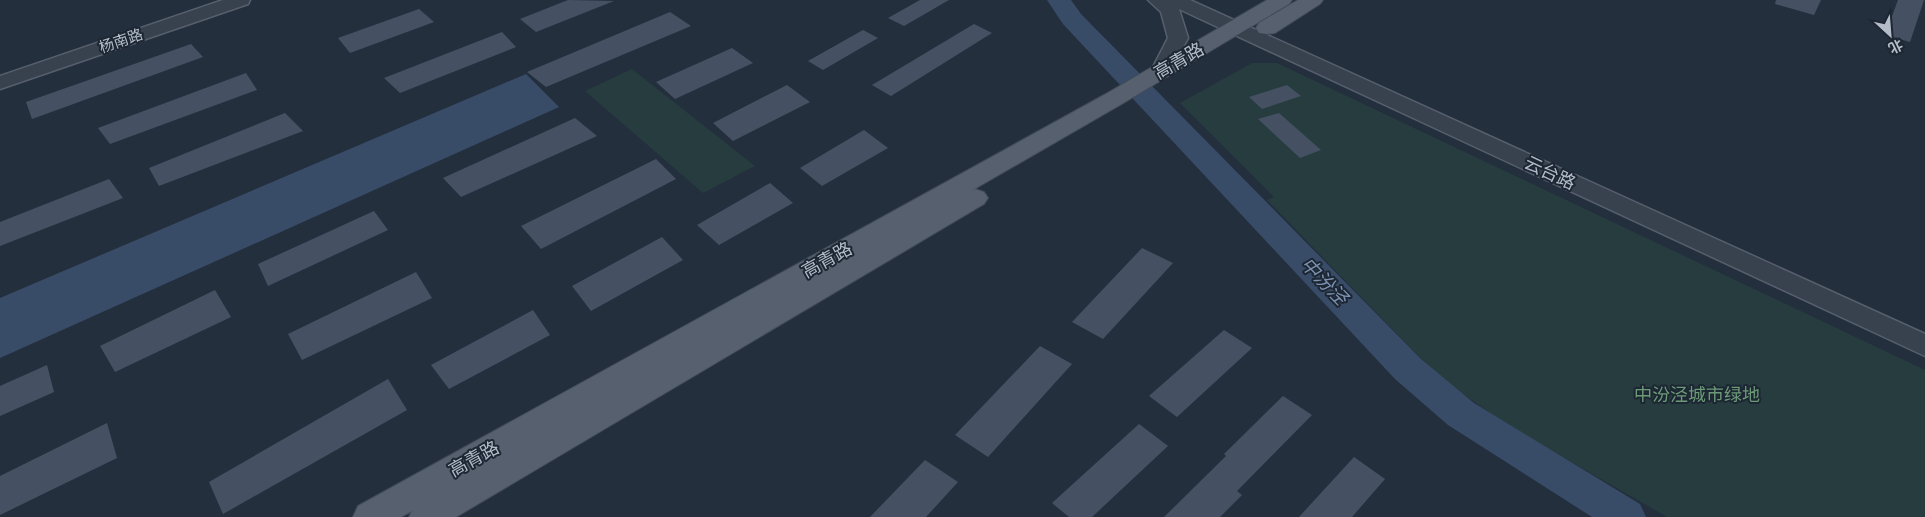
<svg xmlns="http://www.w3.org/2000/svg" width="1925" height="517" font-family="'DM Sans','Noto Sans SC',sans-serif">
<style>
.green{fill:#263c3f}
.water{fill:#394c67}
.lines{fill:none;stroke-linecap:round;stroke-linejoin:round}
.river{fill:#394c67;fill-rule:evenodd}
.building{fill:#455162}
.minor-casing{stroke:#565f6c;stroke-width:3}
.major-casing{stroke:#414a57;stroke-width:2}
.minor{fill:#38414e;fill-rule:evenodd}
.major{fill:#56606e;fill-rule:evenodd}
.labels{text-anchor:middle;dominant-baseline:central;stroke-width:4;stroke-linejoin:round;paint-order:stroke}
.far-street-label{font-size:15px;fill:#b4bcc9;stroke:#1d2633}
.street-label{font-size:18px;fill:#b4bcc9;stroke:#1d2633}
.park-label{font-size:18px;fill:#6b9a76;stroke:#1d2633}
.water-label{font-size:19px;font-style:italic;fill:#7c92b1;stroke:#1d2633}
</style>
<rect width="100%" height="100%" fill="#242f3e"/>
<path class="green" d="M 1252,63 L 1277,63 L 1925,370 L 1925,517 L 1667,517 L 1507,425 L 1452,386 L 1431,369 L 1267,200 L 1274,197 L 1180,103 Z
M 632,69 L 755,166 L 703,193 L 585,91 Z"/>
<path class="water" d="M 526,74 L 559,107 L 0,358 L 0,298 Z"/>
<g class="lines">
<path class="river" d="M 1047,0 L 1071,0 L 1081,14 L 1421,359 L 1474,403 L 1640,504 L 1646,517 L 1592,517 L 1448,425 L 1395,379 L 1063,24 Z"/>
</g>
<path class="building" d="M 568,0 L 614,1 L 536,32 L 520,19 Z
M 920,0 L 949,0 L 904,26 L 888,18 Z
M 1776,0 L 1821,0 L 1814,15 L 1775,4 Z
M 1898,0 L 1924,0 L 1910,42 L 1885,35 Z
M 419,9 L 434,22 L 350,53 L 338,38 Z
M 670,12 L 691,26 L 546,87 L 527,72 Z
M 974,24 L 992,33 L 891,96 L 872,85 Z
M 863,30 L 878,38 L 823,70 L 808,61 Z
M 502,32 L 516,47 L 400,93 L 384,78 Z
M 191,44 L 203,57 L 32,119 L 26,102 Z
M 732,48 L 753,63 L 675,99 L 656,82 Z
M 246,73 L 257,90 L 110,144 L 98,128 Z
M 787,85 L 810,102 L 733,141 L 713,123 Z
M 1287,85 L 1301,96 L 1262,109 L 1249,97 Z
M 285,113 L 303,131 L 159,186 L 149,168 Z
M 1279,113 L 1321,150 L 1300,158 L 1258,119 Z
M 575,118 L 597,136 L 461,197 L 443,178 Z
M 864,130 L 888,148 L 822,186 L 800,168 Z
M 656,159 L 676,179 L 541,249 L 521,226 Z
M 109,179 L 123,198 L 0,246 L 0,222 Z
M 770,183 L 793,203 L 719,245 L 697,225 Z
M 374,211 L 388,230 L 268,286 L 258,264 Z
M 662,237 L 683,260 L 591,311 L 572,286 Z
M 1142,248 L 1173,263 L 1103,339 L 1072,322 Z
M 416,272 L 432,298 L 302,360 L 288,334 Z
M 215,290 L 231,317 L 115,372 L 100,346 Z
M 533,310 L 550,335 L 449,389 L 431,365 Z
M 1224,330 L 1252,348 L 1177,417 L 1149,396 Z
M 1040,346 L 1072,364 L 988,457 L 955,435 Z
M 47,365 L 54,392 L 0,416 L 0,386 Z
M 388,379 L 407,410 L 223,514 L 209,482 Z
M 1283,396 L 1312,415 L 1237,491 L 1242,495 L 1220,517 L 1164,517 L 1226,456 L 1224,454 Z
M 107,423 L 117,458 L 0,515 L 0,476 Z
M 1139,424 L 1168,446 L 1092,517 L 1069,517 L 1052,503 Z
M 1354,457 L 1385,479 L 1352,517 L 1299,517 Z
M 925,460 L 958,482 L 926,517 L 870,517 Z"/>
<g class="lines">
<g class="minor-casing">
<path id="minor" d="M 223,0 L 250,0 L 248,4 L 0,89 L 0,76 Z
M 1148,0 L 1190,0 L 1925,334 L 1925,356 L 1179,9 L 1188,38 L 1168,75 L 1161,77 L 1154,75 L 1151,71 L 1168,38 L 1161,12 Z"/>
</g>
<g class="major-casing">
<path id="major" d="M 1267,0 L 1292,0 L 1289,4 L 1120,105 L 971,191 L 975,189 L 984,192 L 988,198 L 984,204 L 456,517 L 409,517 L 412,511 L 401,517 L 353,517 L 358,506 L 1104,95 Z
M 1298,0 L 1323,0 L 1320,4 L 1275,33 L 1267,34 L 1259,33 L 1256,28 L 1259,23 Z"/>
</g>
<use href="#minor" class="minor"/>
<use href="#major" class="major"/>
</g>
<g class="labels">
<g class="far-street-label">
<text transform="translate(121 41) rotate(-19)">杨南路</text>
</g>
<g class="street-label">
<text transform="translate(1179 61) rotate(-30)">高青路</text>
<text transform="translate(1550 173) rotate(25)">云台路</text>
<text transform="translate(827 260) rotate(-29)">高青路</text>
<text transform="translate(474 459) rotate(-29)">高青路</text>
</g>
<g class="park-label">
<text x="1697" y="395">中汾泾城市绿地</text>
</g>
<g class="water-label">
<text transform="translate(1324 281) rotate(46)">中汾泾</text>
</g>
</g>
<g transform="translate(1890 35) rotate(154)" stroke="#1d2633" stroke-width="4" paint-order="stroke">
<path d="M0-4L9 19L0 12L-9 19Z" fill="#b4bcc9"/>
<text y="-8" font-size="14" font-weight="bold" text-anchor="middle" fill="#b4bcc9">北</text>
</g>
</svg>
